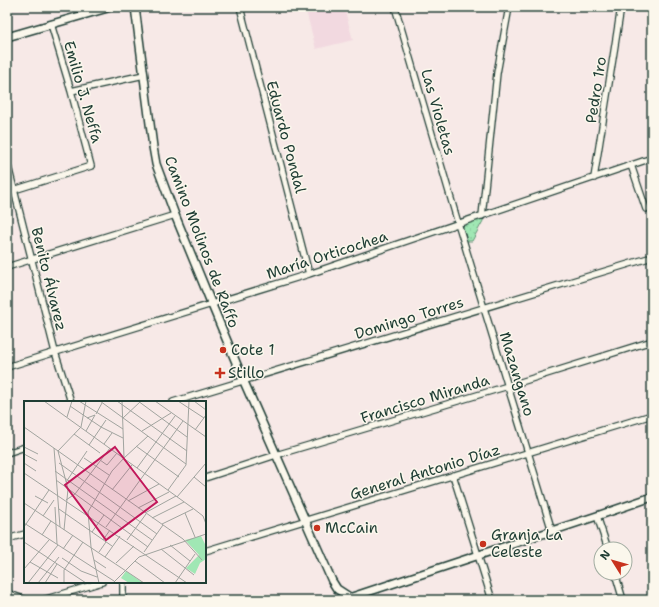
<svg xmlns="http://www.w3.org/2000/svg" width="659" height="607" font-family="'Shantell Sans',sans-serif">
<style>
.built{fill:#f2d9e0}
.grass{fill:url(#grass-dots);stroke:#609274}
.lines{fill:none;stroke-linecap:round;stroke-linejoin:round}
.street-casing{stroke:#1f3d34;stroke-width:8}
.secondary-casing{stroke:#1f3d34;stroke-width:10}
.street{stroke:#fbf7ec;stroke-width:5.5}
.secondary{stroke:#fbf7ec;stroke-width:7}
.poi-dot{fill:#c8321e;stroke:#fbf7ec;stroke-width:1.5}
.labels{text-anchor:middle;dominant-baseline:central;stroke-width:3;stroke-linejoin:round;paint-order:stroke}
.street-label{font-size:15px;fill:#1f3d34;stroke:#fbf7ec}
.poi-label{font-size:15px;fill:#1f3d34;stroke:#fbf7ec;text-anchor:start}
.inset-road{fill:none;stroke:#a1a49f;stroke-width:1}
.view{fill:#c2185b;fill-opacity:0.15;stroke:#c2185b;stroke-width:2}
.inset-edge{fill:none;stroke:#1f3d34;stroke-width:2}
</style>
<defs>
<pattern id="grass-dots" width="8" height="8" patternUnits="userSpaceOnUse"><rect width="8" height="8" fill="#a0e7b4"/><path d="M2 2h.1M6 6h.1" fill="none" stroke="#89c79b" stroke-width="1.8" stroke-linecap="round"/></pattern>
</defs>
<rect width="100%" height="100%" fill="#f7e9e7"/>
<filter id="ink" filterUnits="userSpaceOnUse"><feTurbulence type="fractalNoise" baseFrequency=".025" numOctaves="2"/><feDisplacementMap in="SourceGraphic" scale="8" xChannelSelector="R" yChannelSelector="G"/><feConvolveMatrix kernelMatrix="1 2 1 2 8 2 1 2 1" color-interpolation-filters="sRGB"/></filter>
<g filter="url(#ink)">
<path class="built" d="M 305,7 L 344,7 L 353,40 L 316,49 Z"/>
<path class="grass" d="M 483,218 L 483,221 L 472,241 L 466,241 C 464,235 460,229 465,224 Z"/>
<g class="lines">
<g class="street-casing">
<path id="street" d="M 240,7 L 309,274
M 395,7 L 458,223 L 552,531
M 71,91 L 144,75
M 7,162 L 55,352 L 71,402
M 631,165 L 646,209
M 594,178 L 621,7
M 14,190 L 91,166 L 71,91 L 51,24
M 482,216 L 497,73 L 509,7
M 7,267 L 175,215
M 7,367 L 309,274 L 652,158
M 173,402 L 652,257
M 7,453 L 25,447
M 453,475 L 492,600
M 205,478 L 276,455 L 508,386 L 652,341
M 597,516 L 608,549
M 7,539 L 25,534
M 205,551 L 652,415
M 615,573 L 623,600
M 7,593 L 26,600
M 43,600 L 102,582
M 123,600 L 123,582"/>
</g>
<g class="secondary-casing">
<path id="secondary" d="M 135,7 L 153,147 L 156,164 L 175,215 L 212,305 L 245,384 L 332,581 L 337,589 L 354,600
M 7,37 L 111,7
M 343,600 L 597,516 L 652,497"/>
</g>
<use href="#street" class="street"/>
<use href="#secondary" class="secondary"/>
</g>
</g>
<g class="poi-dot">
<circle cx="223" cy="350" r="4"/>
<path d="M218 367h4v4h4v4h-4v4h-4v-4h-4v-4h4z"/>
<circle cx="317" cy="528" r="4"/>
<circle cx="483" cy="544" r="4"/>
</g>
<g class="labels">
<g class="street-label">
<text transform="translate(596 90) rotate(-81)">Pedro 1ro</text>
<text transform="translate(83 92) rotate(74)">Emilio J. Neffa</text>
<text transform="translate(438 112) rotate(74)">Las Violetas</text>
<text transform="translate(286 137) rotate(75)">Eduardo Pondal</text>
<text transform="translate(202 242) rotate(69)">Camino Molinos de Raffo</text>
<text transform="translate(327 255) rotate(-18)">María Orticochea</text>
<text transform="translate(49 279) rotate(76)">Benito Álvarez</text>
<text transform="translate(409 318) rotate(-17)">Domingo Torres</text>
<text transform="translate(517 374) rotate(73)">Mazangano</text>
<text transform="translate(425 399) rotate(-17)">Francisco Miranda</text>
<text transform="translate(425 472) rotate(-17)">General Antonio Díaz</text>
</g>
<g class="poi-label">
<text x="231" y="350">Cote 1</text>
<text x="228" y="373">Stillo</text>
<text x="325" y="528">McCain</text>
<text x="491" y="535">Granja La<tspan x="491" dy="17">Celeste</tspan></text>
</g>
</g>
<g transform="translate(24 401)">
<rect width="182" height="182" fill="#f7e9e7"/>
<path d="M 177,135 L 182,145 L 182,158 L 176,162 L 171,173 L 162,167 L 175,154 L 161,139 Z" fill="#a0e7b4"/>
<path d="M 102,170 L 119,182 L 105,182 L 97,177 Z" fill="#a0e7b4"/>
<path class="inset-road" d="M 20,0 L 170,108 L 179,115 L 182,123M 55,0 L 99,28M 76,0 L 162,63M 93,0 L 163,50M 114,0 L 163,36M 131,0 L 182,36M 154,0 L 180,17M 170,0 L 182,9M 46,5 L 77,26 L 99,37M 72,13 L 78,2M 43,16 L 48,0M 99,17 L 117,0M 0,26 L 159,138 L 178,159M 171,29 L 182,14M 62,30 L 71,14 L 63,17M 118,30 L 147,12M 50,33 L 76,52M 80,43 L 88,32M 65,44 L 82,19M 112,45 L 155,76M 0,46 L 14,53M 30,47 L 36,126M 0,53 L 13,60M 60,57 L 85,74M 100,57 L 124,35M 76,59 L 83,64 L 93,52M 0,62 L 12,70M 35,62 L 133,133M 113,67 L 151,15M 31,70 L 128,139M 0,72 L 163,182M 170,76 L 182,86M 32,79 L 124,146M 42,81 L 63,50M 88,89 L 108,64M 144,89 L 162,64 L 165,0M 11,95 L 24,102M 153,96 L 182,62M 42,99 L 51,93 L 86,47M 104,100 L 135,83M 0,102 L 120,182M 31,106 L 33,143M 114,107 L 145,91M 35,108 L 88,145M 121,112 L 152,95M 161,112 L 171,136M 19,115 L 30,99M 128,117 L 160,101M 0,122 L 90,180M 138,123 L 169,108M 0,126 L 25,89M 82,126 L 159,20M 40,129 L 44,88 L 34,50 L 57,26 L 62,0M 68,131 L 80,114M 18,134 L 27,120M 79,139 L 86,129M 103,139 L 122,113M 0,141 L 62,182M 146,144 L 166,160M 39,148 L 49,134M 137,148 L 170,174M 75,151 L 82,141M 120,151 L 139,124M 81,156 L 96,135M 38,157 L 57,170 L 73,176M 70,159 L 82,167M 111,160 L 141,182M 6,161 L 34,177M 92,162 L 110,145M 0,168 L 25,139M 40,169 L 59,141M 40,169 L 40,182M 4,182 L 34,144M 14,182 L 35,156M 21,182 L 33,163M 75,182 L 67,146 L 64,111 L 88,70 L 100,57 L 98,0M 89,182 L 115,156 L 182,133M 151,182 L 171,153"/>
<path class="view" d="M 91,46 L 133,101 L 82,139 L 41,84 Z"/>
<rect width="182" height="182" class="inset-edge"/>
</g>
<rect width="659" height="607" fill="none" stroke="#fbf7ec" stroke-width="24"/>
<rect x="12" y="12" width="635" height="583" fill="none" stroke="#1f3d34" stroke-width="1.5" filter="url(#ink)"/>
<g transform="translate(613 561) rotate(307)"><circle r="19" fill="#fbf7ec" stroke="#a3ada2"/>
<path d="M0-3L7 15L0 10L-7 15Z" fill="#c8321e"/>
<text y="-6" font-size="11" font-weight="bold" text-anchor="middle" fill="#1f3d34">N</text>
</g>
</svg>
